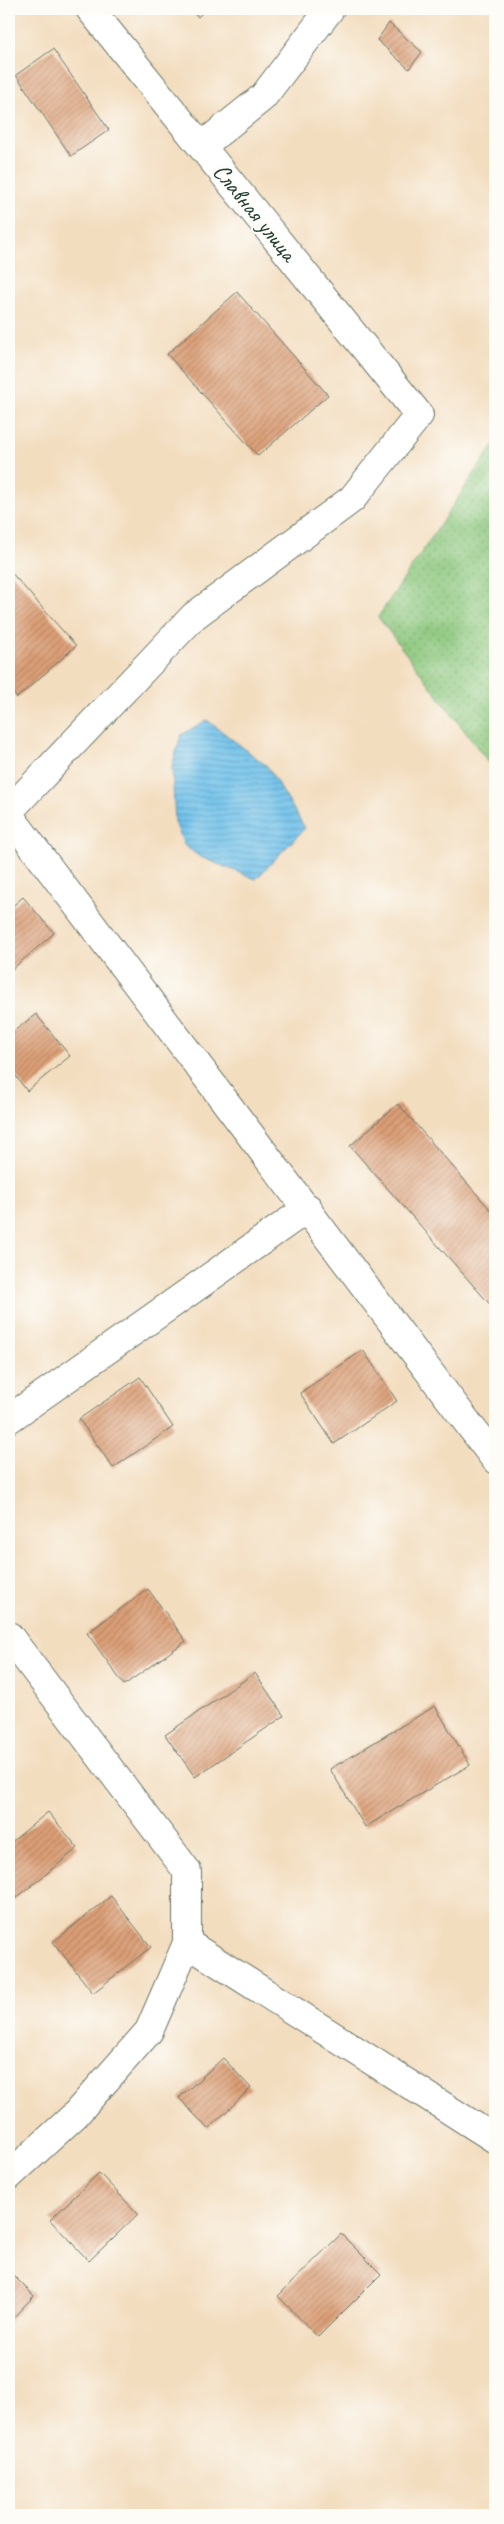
<svg xmlns="http://www.w3.org/2000/svg" width="504" height="2524" font-family="Caveat,sans-serif">
<style>
.grass{fill:url(#grass-dots);stroke:#548258}
.water{fill:url(#water-rules);stroke:#477f90}
.building{fill:url(#building-hatch)}
.lines{fill:none;stroke-linecap:round;stroke-linejoin:round}
.minor-casing{stroke:#697565;stroke-width:30}
.minor{stroke:#fff;stroke-width:28}
.labels{text-anchor:middle;dominant-baseline:central;stroke-width:4.5;stroke-linejoin:round;paint-order:stroke}
.street-label{font-size:24px;fill:#1f3d34;stroke:#fdfcf7}
</style>
<defs>
<pattern id="grass-dots" width="8" height="8" patternUnits="userSpaceOnUse" patternTransform="scale(1.25)"><rect width="8" height="8" fill="#8ac67c"/><path d="M2 2h.1M6 6h.1" fill="none" stroke="#70a266" stroke-width="1.8" stroke-linecap="round"/></pattern>
<pattern id="water-rules" width="6" height="5" patternUnits="userSpaceOnUse" patternTransform="scale(1.25)"><rect width="6" height="5" fill="#6fc1eb"/><path d="M0 2.5h6" fill="none" stroke="#5b9ebf"/></pattern>
<pattern id="building-hatch" width="6" height="6" patternUnits="userSpaceOnUse" patternTransform="scale(1.25)"><rect width="6" height="6" fill="#dc9f77"/><path d="M-1 1l2-2M0 6l6-6M5 7l2-2" fill="none" stroke="#b28362"/></pattern>
</defs>
<rect width="100%" height="100%" fill="#fdfcf7"/>
<filter id="ink" filterUnits="userSpaceOnUse"><feTurbulence type="fractalNoise" baseFrequency=".02" numOctaves="2"/><feDisplacementMap in="SourceGraphic" scale="10" xChannelSelector="R" yChannelSelector="G"/><feConvolveMatrix kernelMatrix="1 2 1 2 8 2 1 2 1" color-interpolation-filters="sRGB"/></filter>
<filter id="wash" filterUnits="userSpaceOnUse"><feTurbulence type="fractalNoise" baseFrequency=".0096" numOctaves="4" result="noise"/><feDisplacementMap in="SourceGraphic" scale="20" xChannelSelector="R" yChannelSelector="G"/><feGaussianBlur stdDeviation="1.12" result="paint"/><feColorMatrix in="noise" values="0 0 0 0 0 0 0 0 0 0 0 0 0 0 0 0 0 1.4 0 .05"/><feComposite in="paint" operator="in"/></filter>
<g filter="url(#wash)">
<rect width="100%" height="100%" fill="#f3ddbf"/>
<path class="grass" d="M 495,443 L 495,771 L 378,617 Z"/>
<path class="water" d="M 207,720 L 267,766 L 305,828 L 256,879 L 200,857 L 184,845 L 175,822 L 172,766 L 181,735 Z"/>
<g id="blocks">
<path class="building" d="M 189,9 L 206,9 L 198,17 Z
M 389,23 L 422,52 L 409,69 L 377,40 Z
M 53,49 L 109,130 L 71,156 L 16,75 Z
M 237,292 L 328,395 L 258,456 L 167,354 Z
M 9,570 L 76,646 L 17,698 L 9,689 Z
M 23,897 L 54,933 L 9,972 L 9,909 Z
M 36,1014 L 70,1056 L 27,1091 L 9,1067 L 9,1035 Z
M 398,1104 L 495,1215 L 495,1310 L 350,1146 Z
M 363,1350 L 397,1401 L 334,1444 L 300,1393 Z
M 140,1377 L 173,1427 L 113,1468 L 79,1419 Z
M 148,1589 L 186,1641 L 124,1685 L 87,1633 Z
M 255,1673 L 284,1716 L 195,1777 L 165,1735 Z
M 435,1706 L 470,1765 L 365,1827 L 330,1769 Z
M 48,1812 L 78,1848 L 9,1904 L 9,1844 Z
M 111,1896 L 151,1947 L 93,1993 L 53,1942 Z
M 223,2058 L 251,2088 L 208,2129 L 179,2098 Z
M 99,2173 L 138,2214 L 89,2261 L 50,2220 Z
M 341,2234 L 381,2274 L 318,2337 L 278,2296 Z
M 9,2271 L 34,2296 L 9,2322 Z"/>
</g>
</g>
<g filter="url(#ink)">
<use href="#blocks" fill-opacity="0" stroke="#697565" stroke-width="1"/>
<g class="lines">
<g class="minor-casing">
<path id="minor" d="M 202,146 L 263,97 L 330,9
M 9,811 L 194,616 L 352,499 L 419,415 L 90,9
M 9,815 L 495,1459
M 9,1419 L 308,1208
M 9,1636 L 187,1871 L 187,1943 L 149,2031 L 75,2115 L 9,2176
M 187,1943 L 495,2139"/>
</g>
<use href="#minor" class="minor"/>
</g>
</g>
<g class="labels">
<g class="street-label">
<text transform="translate(255 212) rotate(51)">Славная улица</text>
</g>
</g>
<rect width="504" height="2524" fill="none" stroke="#fdfcf7" stroke-width="30"/>
</svg>
